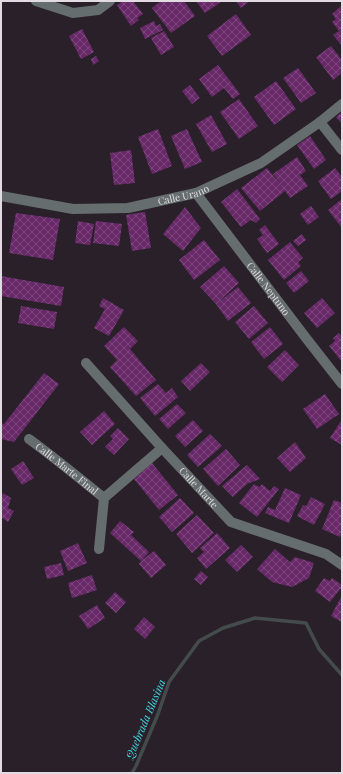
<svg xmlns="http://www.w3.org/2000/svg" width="343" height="774" font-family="'Playfair Display',serif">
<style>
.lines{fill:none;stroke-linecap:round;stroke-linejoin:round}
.stream{stroke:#444b4d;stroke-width:3.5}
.building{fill:url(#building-cross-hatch)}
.minor{stroke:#656d6e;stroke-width:10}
.labels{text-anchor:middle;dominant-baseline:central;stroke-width:3;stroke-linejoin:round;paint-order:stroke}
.street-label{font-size:10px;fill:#e2dbe1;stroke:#292029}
.water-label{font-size:11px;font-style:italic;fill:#43dae4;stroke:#292029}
</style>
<defs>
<pattern id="building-cross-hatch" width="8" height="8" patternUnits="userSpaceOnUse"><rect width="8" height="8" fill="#682969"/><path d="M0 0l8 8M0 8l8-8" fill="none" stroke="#7d477e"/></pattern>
</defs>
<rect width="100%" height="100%" fill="#292029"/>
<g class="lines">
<path class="stream" d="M 132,773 L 136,766 L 158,714 L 169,682 L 199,641 L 223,628 L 255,618 L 306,623 L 319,649 L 342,675"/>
</g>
<path class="building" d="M 123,1 L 133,1 L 143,14 L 137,18 L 139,20 L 131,26 L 117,5 Z
M 161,1 L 184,1 L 195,16 L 171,33 L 152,8 Z
M 196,1 L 220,1 L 221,2 L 205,13 Z
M 236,1 L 250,1 L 241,8 Z
M 341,6 L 342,7 L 342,46 L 333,35 L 339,31 L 332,22 L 336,19 L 332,14 Z
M 236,14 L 251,35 L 222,56 L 207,36 Z
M 154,21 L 156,26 L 160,24 L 163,30 L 145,39 L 140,28 Z
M 82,29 L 94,52 L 81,59 L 69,36 Z
M 164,31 L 174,47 L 161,55 L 151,38 Z
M 331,46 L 342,60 L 342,73 L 333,80 L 316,57 Z
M 96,56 L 99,61 L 93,65 L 91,59 Z
M 218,65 L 240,94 L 233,99 L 224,88 L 212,97 L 199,79 Z
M 298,68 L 316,93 L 301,103 L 283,78 Z
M 276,81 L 296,109 L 274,125 L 254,97 Z
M 190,85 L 200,98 L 192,104 L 182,91 Z
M 239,99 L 258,126 L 239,139 L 220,112 Z
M 342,112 L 342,124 L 336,117 Z
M 211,115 L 227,144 L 212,152 L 196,124 Z
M 158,129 L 172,166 L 152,174 L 138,137 Z
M 187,129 L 202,162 L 185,169 L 171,136 Z
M 310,136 L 326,160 L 314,169 L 297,145 Z
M 131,150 L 135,183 L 114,185 L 110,153 Z
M 297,157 L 306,171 L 300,175 L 308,186 L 290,198 L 285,191 L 260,211 L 241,188 L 267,168 L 283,188 L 273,174 Z
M 335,168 L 342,177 L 342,191 L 331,199 L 318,181 Z
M 237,189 L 260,219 L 256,223 L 251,220 L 241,227 L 221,202 Z
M 342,199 L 342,228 L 328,210 Z
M 311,206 L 319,217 L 308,225 L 300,214 Z
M 185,207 L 201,228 L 183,251 L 163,234 Z
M 145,212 L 151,248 L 132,251 L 126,215 Z
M 16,213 L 60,219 L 53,260 L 9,253 Z
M 78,221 L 94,224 L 90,245 L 75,243 Z
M 96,221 L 122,224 L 119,246 L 93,243 Z
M 265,225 L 279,244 L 267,253 L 257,239 L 263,235 L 259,230 Z
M 302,234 L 306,240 L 298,246 L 293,241 Z
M 204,240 L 220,260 L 194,280 L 179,260 Z
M 290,242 L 303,258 L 298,262 L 301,266 L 284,280 L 268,260 Z
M 224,266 L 239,283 L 218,302 L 238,287 L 251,303 L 228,321 L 216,304 L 200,287 Z
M 301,271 L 309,281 L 294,293 L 286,283 Z
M 1,276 L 64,287 L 61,306 L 1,296 Z
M 103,298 L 124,310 L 109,336 L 94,328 L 105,309 L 99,306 Z
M 322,298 L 335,313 L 317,328 L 304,313 Z
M 21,306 L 57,312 L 54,329 L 18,323 Z
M 254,306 L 268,323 L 249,339 L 235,322 Z
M 124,327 L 138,341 L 130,349 L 156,380 L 136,396 L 110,367 L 117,360 L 104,346 Z
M 270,327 L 283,344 L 264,359 L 251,342 Z
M 339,333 L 342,336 L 342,362 L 329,346 L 335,341 L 333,338 Z
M 285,350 L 299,365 L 282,382 L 267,367 Z
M 201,363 L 210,372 L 190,391 L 181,381 Z
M 44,373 L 59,384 L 14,442 L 1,439 L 1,423 L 4,424 Z
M 158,384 L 166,393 L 172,388 L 178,397 L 155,416 L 140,398 Z
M 325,394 L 339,414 L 317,429 L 303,409 Z
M 177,404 L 186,413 L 168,429 L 159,419 Z
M 104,411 L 115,424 L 92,445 L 80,432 Z
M 342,419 L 342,445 L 330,438 Z
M 193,420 L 203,431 L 185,447 L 175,436 Z
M 118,428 L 129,439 L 114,455 L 105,447 L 113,439 L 110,436 Z
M 210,434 L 222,446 L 198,467 L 187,455 Z
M 295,442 L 306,458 L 290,472 L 277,458 Z
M 226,449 L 240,465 L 218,486 L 203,469 Z
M 23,461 L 34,478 L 22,485 L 11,469 Z
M 152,463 L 178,495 L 159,510 L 134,479 Z
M 247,465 L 260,479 L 247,484 L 233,497 L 222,486 Z
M 254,484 L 259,487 L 262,484 L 270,491 L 274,486 L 279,489 L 257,517 L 239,503 Z
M 285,488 L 301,495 L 289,523 L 265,513 L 268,507 L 275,510 Z
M 3,493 L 11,498 L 8,508 L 14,511 L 8,522 L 1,517 L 1,498 Z
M 311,497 L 325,504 L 314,525 L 297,516 L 303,505 L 306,506 Z
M 180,498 L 194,513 L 172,532 L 159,517 Z
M 334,500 L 342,503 L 342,532 L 340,537 L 322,529 Z
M 197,515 L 214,533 L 192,553 L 176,534 Z
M 120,521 L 134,532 L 131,535 L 149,552 L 141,561 L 154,551 L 166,565 L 151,578 L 139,564 L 141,561 L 110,533 Z
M 217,533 L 230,548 L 206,569 L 197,558 L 204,552 L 200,548 Z
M 78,543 L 87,563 L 68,571 L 60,551 Z
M 241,545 L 253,557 L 237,572 L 225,560 Z
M 275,549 L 290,562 L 295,557 L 314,563 L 309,578 L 292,587 L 272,582 L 257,569 Z
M 61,563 L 64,575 L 47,579 L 44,567 Z
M 201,571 L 208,577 L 201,585 L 194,579 Z
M 92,575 L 97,590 L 72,598 L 68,583 Z
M 324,578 L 330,581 L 332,578 L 342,585 L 342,587 L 330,602 L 315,591 Z
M 115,592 L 126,602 L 116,613 L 105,603 Z
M 342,595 L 342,622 L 331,616 Z
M 97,605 L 105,618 L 88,629 L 79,616 Z
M 144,617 L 155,627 L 145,639 L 134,629 Z"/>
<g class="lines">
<g class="minor">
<path d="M 36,1 L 73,13 L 98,10 L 110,1"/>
<path d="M 320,122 L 342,150"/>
<path id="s1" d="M 196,193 L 306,338 L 342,384"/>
<path id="s2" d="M 1,196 L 73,209 L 128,208 L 196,193 L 261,163 L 320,122 L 342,104"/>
<path id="s3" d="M 86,363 L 162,448 L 231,522 L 326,554 L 342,565"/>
<path id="s4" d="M 29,439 C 55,458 79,478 104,498"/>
<path d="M 99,549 L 104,498 L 162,448"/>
</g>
</g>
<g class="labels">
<g class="street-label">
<text stroke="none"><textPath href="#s2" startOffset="185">Calle Urano</textPath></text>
<text stroke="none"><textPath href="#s1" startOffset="120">Calle Neptuno</textPath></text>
<text stroke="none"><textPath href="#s4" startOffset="48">Calle Marte Final</textPath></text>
<text stroke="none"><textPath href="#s3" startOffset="168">Calle Marte</textPath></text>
</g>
<g class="water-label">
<text transform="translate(145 719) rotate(-67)">Quebrada Blasina</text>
</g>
</g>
<rect width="343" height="774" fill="none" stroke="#e2dbe1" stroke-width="4"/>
</svg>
